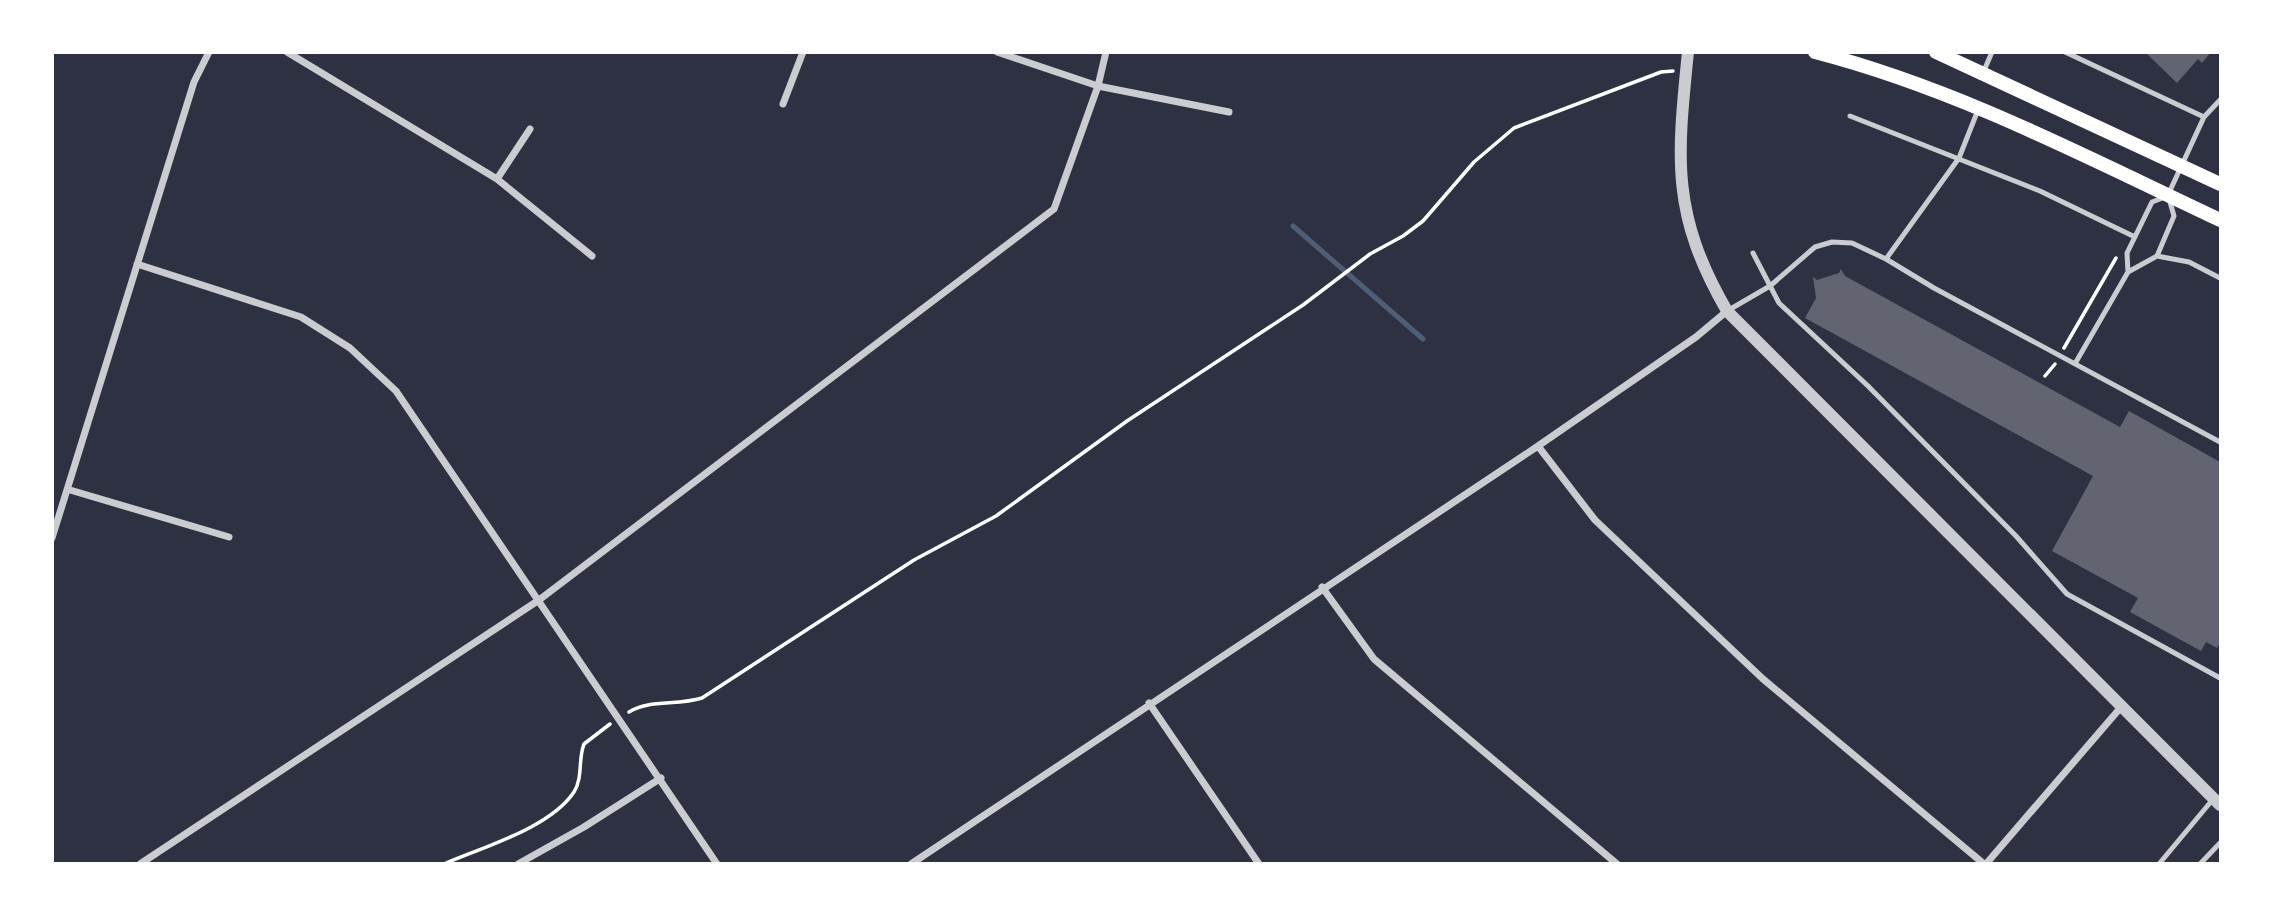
<svg xmlns="http://www.w3.org/2000/svg" width="2273" height="916" font-family="'Open Sans',sans-serif">
<style>
.lines{fill:none;stroke-linecap:round;stroke-linejoin:round}
.stream{stroke:#4f5d75;stroke-width:5}
.building{fill:#626471}
.path{stroke:#fff;stroke-width:3.5}
.service{stroke:#caccd0;stroke-width:5}
.minor{stroke:#caccd0;stroke-width:7}
.tertiary{stroke:#caccd0;stroke-width:12}
.secondary{stroke:#fff;stroke-width:14}
</style>
<rect width="100%" height="100%" fill="#2d3142"/>
<g class="lines">
<path class="stream" d="M 1293,226 L 1423,339"/>
</g>
<path class="building" d="M 2145,52 L 2211,52 L 2202,63 L 2198,59 L 2177,83 Z
M 1841,269 L 1845,276 L 2120,427 L 2129,411 L 2220,462 L 2220,642 L 2217,648 L 2206,642 L 2201,651 L 2130,612 L 2138,598 L 2052,551 L 2093,476 L 1805,318 L 1816,298 L 1813,277 L 1817,280 L 1839,273 Z"/>
<g class="lines">
<path class="path" d="M 2064,348 L 2116,258
M 2045,376 L 2055,364
M 629,712 C 649,699 677,706 702,698 L 914,560 L 996,516 L 1127,421 L 1303,305 L 1370,254 L 1403,236 L 1423,221 L 1474,162 L 1514,128 L 1661,72 L 1673,71
M 444,864 C 483,847 550,828 574,792 C 583,778 578,759 584,744 L 610,724"/>
<path class="service" d="M 2065,52 L 2204,117
M 1983,73 L 1992,52
M 1850,116 L 2040,191 L 2135,237
M 2165,197 L 2152,202 L 2127,253 L 2128,272 L 2157,256 L 2174,216 L 2168,195 L 2204,117 L 2220,100
M 1753,253 L 1779,303 L 1868,386 L 2016,536 L 2067,594 L 2220,678
M 2157,256 L 2189,262 L 2220,278
M 1886,259 L 1959,158 L 1978,110
M 1727,311 L 1770,286 L 1815,247 L 1832,242 L 1852,243 L 1886,259 L 1934,288 L 2220,442
M 2076,362 L 2128,272
M 2159,864 L 2214,798
M 2200,864 L 2220,843"/>
<path class="minor" d="M 287,52 L 497,179 L 592,256
M 997,52 L 1098,86 L 1229,112
M 783,104 L 803,52
M 497,179 L 530,129
M 137,264 L 301,317 L 350,348 L 396,391 L 717,864
M 1538,446 L 1595,520 L 1763,679 L 1984,864
M 70,490 L 229,537
M 52,538 L 194,82 L 209,52
M 1322,587 L 1374,659 L 1617,864
M 1149,703 L 1259,864
M 140,864 L 539,600 L 1054,209 L 1098,86 L 1106,52
M 518,864 L 584,827 L 661,778
M 911,864 L 1538,446 L 1696,337 L 1727,311
M 1986,864 L 2122,706"/>
<path class="tertiary" d="M 1688,52 C 1677,160 1671,214 1727,311 L 2220,805"/>
<path class="secondary" d="M 1815,52 C 1958,89 2088,158 2220,220
M 1936,52 L 2220,184"/>
</g>
<rect width="2273" height="916" fill="none" stroke="#ffffff" stroke-width="108"/>
</svg>
